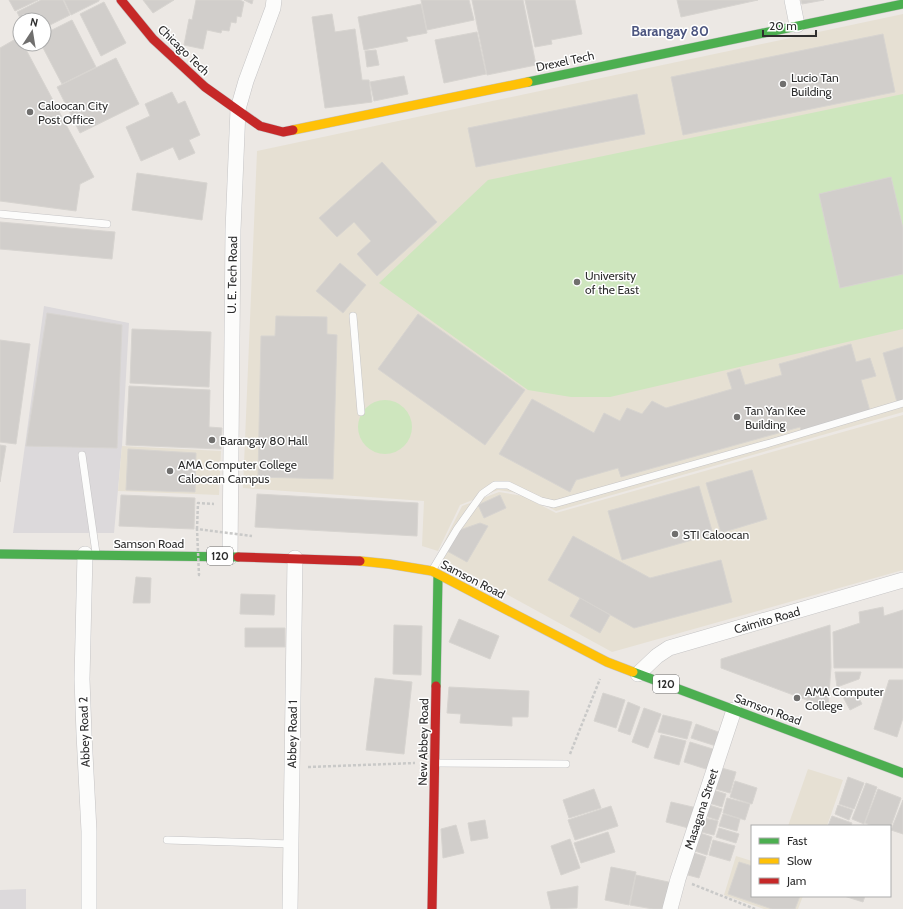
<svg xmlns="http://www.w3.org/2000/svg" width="903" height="909" font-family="Cabin,sans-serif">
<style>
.industrial{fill:#dcd9db}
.education{fill:#e6e0d3}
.green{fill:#cee6be}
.building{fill:#d1cecb;stroke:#d7d4d0}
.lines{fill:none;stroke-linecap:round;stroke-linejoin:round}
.lane-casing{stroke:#c5c4c5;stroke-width:8}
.street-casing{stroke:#c5c4c5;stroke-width:16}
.fast-casing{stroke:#c5c4c5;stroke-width:10}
.slow-casing{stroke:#c5c4c5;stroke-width:10}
.jam-casing{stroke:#c5c4c5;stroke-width:10}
.path{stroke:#c9c9c8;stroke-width:2.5;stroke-dasharray:3 2;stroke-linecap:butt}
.lane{stroke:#fcfcfb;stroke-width:7}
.street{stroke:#fcfcfb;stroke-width:15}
.fast{stroke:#4caf50;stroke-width:9}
.slow{stroke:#ffc107;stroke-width:9}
.jam{stroke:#c62828;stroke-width:9}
.path-bridge{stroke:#c9c9c8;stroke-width:2.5;stroke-dasharray:3 2;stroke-linecap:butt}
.poi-dot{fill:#706f6e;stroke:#fff;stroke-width:1.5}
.labels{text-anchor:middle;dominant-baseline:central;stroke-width:3;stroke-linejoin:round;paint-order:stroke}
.shield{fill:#fff;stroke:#6d6d6d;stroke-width:1}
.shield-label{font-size:11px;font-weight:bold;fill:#2e2e2e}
.street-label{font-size:12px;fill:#2e2e2e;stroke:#fff}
.poi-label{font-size:12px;fill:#2e2e2e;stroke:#fff;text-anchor:start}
.quarter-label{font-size:14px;font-weight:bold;fill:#4d5680;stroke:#fff}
</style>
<rect width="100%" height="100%" fill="#ece8e4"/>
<path class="industrial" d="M 44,306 L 129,323 L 122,446 L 114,533 L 13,533 Z
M 26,889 L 26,909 L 0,909 L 0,890 Z"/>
<path class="education" d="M 903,14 L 903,412 L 556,511 L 524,494 L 498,490 L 460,505 L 438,551 L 422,546 L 424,501 L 243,488 L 257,151 Z
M 903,415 L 903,570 L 612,652 L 437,556 L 462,506 L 499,492 L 523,496 L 556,513 Z
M 122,446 L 221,451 L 219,495 L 118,491 Z
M 808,769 L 843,780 L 827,826 L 788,826 Z
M 736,856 L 752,861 L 752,896 L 803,896 L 798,909 L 764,909 L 724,895 Z"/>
<path class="green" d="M 903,94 L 903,329 L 610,397 L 571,397 L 528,390 L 379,283 L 488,180 Z
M358 427a27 27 0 1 1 54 0a27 27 0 1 1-54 0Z"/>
<path class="building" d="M 9,0 L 38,0 L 15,11 Z
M 41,0 L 63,0 L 70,15 L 44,28 L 44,20 L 21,20 L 17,12 Z
M 64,0 L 99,0 L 99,1 L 71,15 Z
M 143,0 L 174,0 L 153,13 Z
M 196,0 L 240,0 L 244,2 L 241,17 L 237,16 L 236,23 L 231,22 L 229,31 L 222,30 L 221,33 L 207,30 L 203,49 L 184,45 L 189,19 L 192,20 Z
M 244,0 L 253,0 L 252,4 Z
M 421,0 L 469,0 L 474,20 L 427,30 Z
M 472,0 L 523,0 L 536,65 L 487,75 Z
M 525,0 L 575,0 L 582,34 L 551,40 L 552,44 L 535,47 Z
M 677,0 L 758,0 L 681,17 Z
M 801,0 L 824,0 L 802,4 Z
M 104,2 L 126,43 L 101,56 L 80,14 Z
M 421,4 L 427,33 L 406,37 L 408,41 L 364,50 L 358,17 Z
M 332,14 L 335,32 L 355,29 L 362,80 L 369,80 L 372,102 L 325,108 L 312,17 Z
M 72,20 L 96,67 L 62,84 L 41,44 L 44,44 L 44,34 Z
M 477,32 L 486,74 L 444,83 L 435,40 Z
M 883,34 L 895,92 L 683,135 L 671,77 Z
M 19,37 L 20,44 L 23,44 L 94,177 L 80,184 L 76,211 L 0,201 L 0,48 Z
M 376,50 L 379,65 L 367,67 L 365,51 Z
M 116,58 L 139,104 L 80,133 L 57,87 Z
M 404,76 L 408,94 L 374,101 L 370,82 Z
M 172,92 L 178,104 L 185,101 L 200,135 L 189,140 L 195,153 L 179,160 L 173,147 L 141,161 L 126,127 L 150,116 L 145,104 Z
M 637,94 L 645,134 L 476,167 L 468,128 Z
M 382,162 L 437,222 L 377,276 L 357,254 L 371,241 L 354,222 L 337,237 L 319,218 Z
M 137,173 L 207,183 L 202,220 L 132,210 Z
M 891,177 L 903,228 L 903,274 L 840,288 L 819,194 Z
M 0,222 L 115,232 L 112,259 L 0,249 Z
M 340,263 L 366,285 L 343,313 L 316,291 Z
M 47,313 L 122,325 L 117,448 L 26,446 Z
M 418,314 L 525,390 L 485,445 L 378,369 Z
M 276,316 L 327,317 L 327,334 L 337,335 L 333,479 L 258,477 L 261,336 L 275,336 Z
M 132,329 L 211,332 L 209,387 L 130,383 Z
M 0,340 L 30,344 L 16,444 L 0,442 Z
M 851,344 L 856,362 L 870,358 L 876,376 L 861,380 L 870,411 L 801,430 L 800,427 L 621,477 L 618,468 L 576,480 L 570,492 L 499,454 L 532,399 L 594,433 L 604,413 L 620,421 L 627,408 L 642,414 L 652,401 L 666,408 L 732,389 L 727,373 L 740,369 L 745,385 L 782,375 L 779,364 Z
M 903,347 L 903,400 L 897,402 L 883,353 Z
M 129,386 L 210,390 L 209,427 L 222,428 L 221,449 L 126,445 Z
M 0,445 L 6,446 L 0,482 Z
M 128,449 L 196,453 L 195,492 L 126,490 Z
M 752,470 L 767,519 L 721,533 L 706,483 Z
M 699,486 L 713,534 L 622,560 L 608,511 Z
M 257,494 L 418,503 L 417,536 L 255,527 Z
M 121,495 L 195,498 L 194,529 L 119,526 Z
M 500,495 L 506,508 L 484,518 L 478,505 Z
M 480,523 L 488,526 L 467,562 L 447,551 L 457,531 Z
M 573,536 L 650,578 L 721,560 L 732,602 L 634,628 L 548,580 Z
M 136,577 L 151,578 L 150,603 L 133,603 Z
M 241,594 L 275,595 L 274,615 L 240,614 Z
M 580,598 L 610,615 L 600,633 L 570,616 Z
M 883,607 L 884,616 L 903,610 L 903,668 L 834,668 L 833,632 L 860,623 L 859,612 Z
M 459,619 L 499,636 L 490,659 L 449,642 Z
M 394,625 L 422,626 L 421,675 L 393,674 Z
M 830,625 L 831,667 L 828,708 L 721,668 L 721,659 Z
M 245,628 L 285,628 L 285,647 L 245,647 Z
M 835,672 L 861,672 L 859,679 L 837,687 Z
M 375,678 L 412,682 L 404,754 L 366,750 Z
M 889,680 L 903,680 L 903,718 L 897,737 L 874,729 Z
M 449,687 L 529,691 L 528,717 L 512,717 L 512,726 L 460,723 L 461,714 L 447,713 Z
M 854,689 L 862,704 L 850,710 L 842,695 Z
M 603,693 L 625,700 L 616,728 L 594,721 Z
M 628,702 L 640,707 L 630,735 L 618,731 Z
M 644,708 L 661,714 L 648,748 L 632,742 Z
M 663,715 L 692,722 L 687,739 L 658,732 Z
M 696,724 L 721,733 L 716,746 L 691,738 Z
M 661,735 L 686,741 L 679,765 L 654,758 Z
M 690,742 L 716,750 L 709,770 L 684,762 Z
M 718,767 L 736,772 L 730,793 L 712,788 Z
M 848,777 L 864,783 L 854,809 L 839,804 Z
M 735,781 L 757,788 L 752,804 L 730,797 Z
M 866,783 L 877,787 L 864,824 L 852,819 Z
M 594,789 L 601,808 L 569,818 L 563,800 Z
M 878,789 L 901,798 L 890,829 L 890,826 L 873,826 L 865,823 Z
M 713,790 L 726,794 L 722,807 L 709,803 Z
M 727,798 L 750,804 L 745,820 L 723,813 Z
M 903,800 L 903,834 L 891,830 Z
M 671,802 L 697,808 L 692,829 L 666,822 Z
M 709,805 L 722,809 L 718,820 L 705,816 Z
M 838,805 L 853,810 L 849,820 L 835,814 Z
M 611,806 L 618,826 L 575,840 L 568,820 Z
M 723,814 L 740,819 L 737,831 L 719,826 Z
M 832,816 L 852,823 L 851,826 L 828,826 Z
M 705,818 L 718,821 L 714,835 L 701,832 Z
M 485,820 L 488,838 L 471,841 L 468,823 Z
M 456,825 L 464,853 L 443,858 L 441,829 Z
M 719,828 L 739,834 L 736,843 L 716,837 Z
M 608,832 L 615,852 L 581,863 L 574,843 Z
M 700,833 L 712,837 L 707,855 L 695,851 Z
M 570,839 L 580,868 L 561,875 L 551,846 Z
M 713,840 L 735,846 L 730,861 L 709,855 Z
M 694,853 L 706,857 L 699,878 L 688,875 Z
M 739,862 L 752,866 L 752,896 L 800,896 L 795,909 L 772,909 L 728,894 Z
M 611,867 L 636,872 L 629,905 L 605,900 Z
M 636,875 L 673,883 L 668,909 L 653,909 L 630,905 Z
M 578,886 L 577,908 L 551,909 L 547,892 Z
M 844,896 L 865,896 L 863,902 Z"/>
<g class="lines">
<g class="lane-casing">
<path id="lane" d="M 0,214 L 107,224
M 353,316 L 361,412
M 82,455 L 96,553
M 433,569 L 457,529 L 482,494 L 495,485 L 508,485 L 541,501 L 554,504 L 770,443 L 903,403
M 436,763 L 566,764
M 167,840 L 291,844"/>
</g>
<g class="street-casing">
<path id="street" d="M 792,0 L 797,25
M 85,554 L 82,679 L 84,734 L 89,831 L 89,909
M 230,557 L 233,230 L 238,109 L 246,81 L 273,8 L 274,0
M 638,674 L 657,656 L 669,648 L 903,580
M 290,909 L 295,558
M 670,909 L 678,879 L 734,710"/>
</g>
<g class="fast-casing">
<path id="fast" d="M 528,82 L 903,4
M 0,554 L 238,557
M 633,672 L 903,773
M 436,686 L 438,575"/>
</g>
<g class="slow-casing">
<path id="slow" d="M 293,130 L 528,82
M 360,561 L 389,564 L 432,571 L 607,662 L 633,672"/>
</g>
<g class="jam-casing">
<path id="jam" d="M 121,0 L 153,39 L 205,87 L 260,126 L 283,132 L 293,130
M 238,557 L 360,561
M 432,909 L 436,686"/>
</g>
<path class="path" d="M 197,529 L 198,503 L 214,504
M 570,754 L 600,679
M 308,767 L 415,763
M 692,884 L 755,909"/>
<use href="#lane" class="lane"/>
<use href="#street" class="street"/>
<use href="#fast" class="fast"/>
<use href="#slow" class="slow"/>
<use href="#jam" class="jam"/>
<path class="path-bridge" d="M 200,575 L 199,575 L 197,529 L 252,536"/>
</g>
<g class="poi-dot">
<circle cx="783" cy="84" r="4"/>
<circle cx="30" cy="112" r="4"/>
<circle cx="577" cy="282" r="4"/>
<circle cx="737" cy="417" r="4"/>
<circle cx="212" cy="440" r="4"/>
<circle cx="170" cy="471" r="4"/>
<circle cx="675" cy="534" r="4"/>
<circle cx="797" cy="698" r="4"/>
</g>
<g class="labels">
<g class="shield">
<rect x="207" y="547" width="26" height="18" rx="3"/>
<rect x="653" y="675" width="26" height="18" rx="3"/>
</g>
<g class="shield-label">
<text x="220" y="556">120</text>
<text x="666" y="684">120</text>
</g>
<g class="street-label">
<text transform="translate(184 50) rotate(44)">Chicago Tech</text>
<text transform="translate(565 61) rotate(-12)">Drexel Tech</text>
<text transform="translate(232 275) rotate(-89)">U. E. Tech Road</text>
<text x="149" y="543">Samson Road</text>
<text transform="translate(473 579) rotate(27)">Samson Road</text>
<text transform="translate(767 620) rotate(-16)">Caimito Road</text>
<text transform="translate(768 709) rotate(20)">Samson Road</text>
<text transform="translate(84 732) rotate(-92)">Abbey Road 2</text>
<text transform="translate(292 734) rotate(-89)">Abbey Road 1</text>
<text transform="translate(423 742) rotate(-89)">New Abbey Road</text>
<text transform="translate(701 809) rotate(-72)">Masagana Street</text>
</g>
<g class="poi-label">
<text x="791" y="77">Lucio Tan<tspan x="791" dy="14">Building</tspan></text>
<text x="38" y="105">Caloocan City<tspan x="38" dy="14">Post Office</tspan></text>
<text x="585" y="275">University<tspan x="585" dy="14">of the East</tspan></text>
<text x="745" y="410">Tan Yan Kee<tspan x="745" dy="14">Building</tspan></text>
<text x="220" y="440">Barangay 80 Hall</text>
<text x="178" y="464">AMA Computer College<tspan x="178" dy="14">Caloocan Campus</tspan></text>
<text x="683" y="534">STI Caloocan</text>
<text x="805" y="691">AMA Computer<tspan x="805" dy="14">College</tspan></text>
</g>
<g class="quarter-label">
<text x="670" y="31">Barangay 80</text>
</g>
</g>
<rect x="751" y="825" width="140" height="72" fill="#ffffff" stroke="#ababab"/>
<rect x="759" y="838" width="20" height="6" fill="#4caf50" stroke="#ababab"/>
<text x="787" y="845" font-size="12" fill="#2e2e2e">Fast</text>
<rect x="759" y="858" width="20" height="6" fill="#ffc107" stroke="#ababab"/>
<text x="787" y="865" font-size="12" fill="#2e2e2e">Slow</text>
<rect x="759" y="878" width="20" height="6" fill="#c62828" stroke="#ababab"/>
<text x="787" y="885" font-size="12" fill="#2e2e2e">Jam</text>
<g transform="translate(32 32) rotate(12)"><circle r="19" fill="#ffffff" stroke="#ababab"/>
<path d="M0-3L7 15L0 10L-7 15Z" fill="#706f6e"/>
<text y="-6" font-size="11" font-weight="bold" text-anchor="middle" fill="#2e2e2e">N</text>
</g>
<path d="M763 30v6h53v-6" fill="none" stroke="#2e2e2e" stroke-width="2"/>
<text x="769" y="30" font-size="12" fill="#2e2e2e" stroke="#ffffff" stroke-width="3" paint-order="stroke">20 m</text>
</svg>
